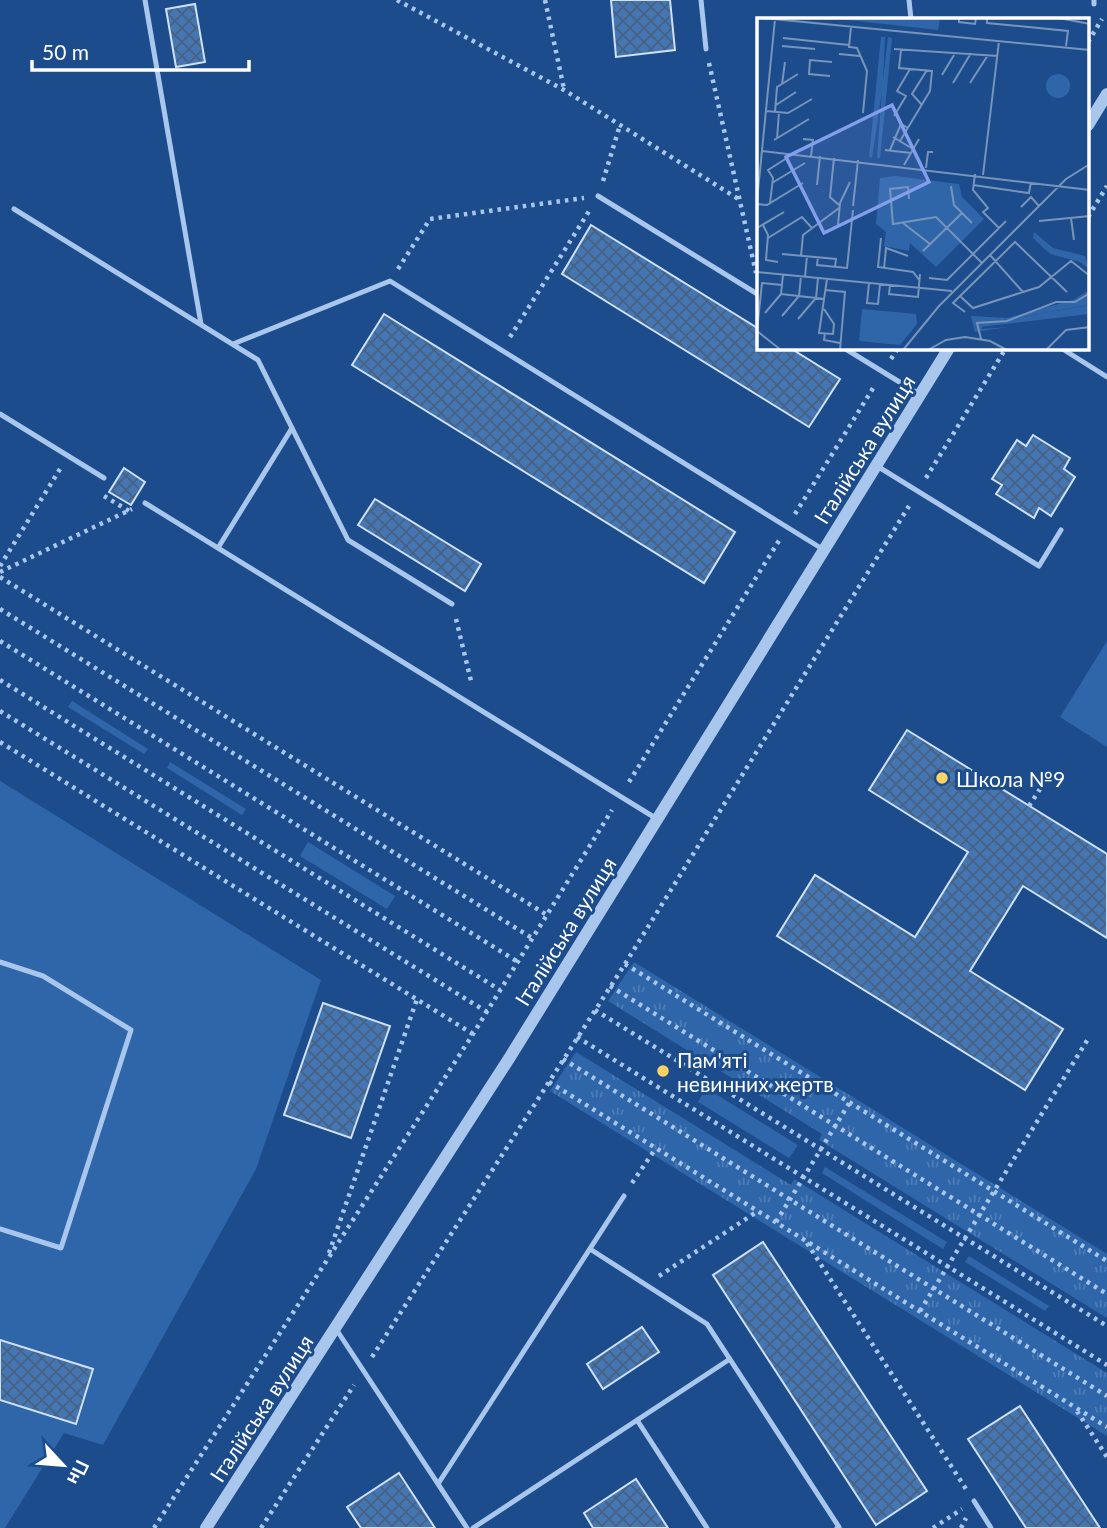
<svg xmlns="http://www.w3.org/2000/svg" width="1107" height="1528" font-family="Lato,sans-serif">
<style>
.green{fill:#2f66aa}
.park{fill:url(#park-tufts)}
.building{fill:url(#building-cross-hatch);stroke:#cee1f9;stroke-width:2}
.lines{fill:none;stroke-linecap:round;stroke-linejoin:round}
.path{stroke:#a9c7ed;stroke-width:4.5;stroke-dasharray:3.5 5;stroke-linecap:butt}
.service{stroke:#a9c7ed;stroke-width:5}
.tertiary{stroke:#a9c7ed;stroke-width:12}
.poi-dot{fill:#fdd366;stroke:#1c4c8c;stroke-width:2.5}
.labels{text-anchor:middle;dominant-baseline:central;stroke-width:6;stroke-linejoin:round;paint-order:stroke}
.street-label{font-size:21px;fill:#fff;stroke:#1c4c8c}
.poi-label{font-size:21px;fill:#fff;stroke:#1c4c8c;text-anchor:start}
.inset-road{fill:none;stroke:#7794ba;stroke-width:2}
.view{fill:#839eea;fill-opacity:0.15;stroke:#839eea;stroke-width:3.5}
.inset-edge{fill:none;stroke:#fff;stroke-width:3.5}
</style>
<defs>
<pattern id="park-tufts" width="24" height="20" patternUnits="userSpaceOnUse" patternTransform="scale(1.75)"><rect width="24" height="20" fill="#2f66aa"/><path d="M3 7l-1-3M5 7V3M7 7l1-3M15 17l-1-3M17 17v-4M19 17l1-3" fill="none" stroke="#4e7db7"/></pattern>
<pattern id="building-cross-hatch" width="8" height="8" patternUnits="userSpaceOnUse" patternTransform="scale(1.75)"><rect width="8" height="8" fill="#4476b4"/><path d="M0 0l8 8M0 8l8-8" fill="none" stroke="#486180"/></pattern>
</defs>
<rect width="100%" height="100%" fill="#1c4c8c"/>
<path class="green" d="M 1107,641 L 1107,747 L 1060,717 Z
M 72,701 L 148,749 L 144,754 L 68,707 Z
M 170,762 L 246,809 L 242,815 L 167,768 Z
M 0,781 L 321,980 L 256,1169 L 103,1445 L 64,1433 L 5,1528 L 0,1528 Z
M 308,842 L 395,896 L 387,909 L 300,856 Z
M 706,1088 L 798,1145 L 789,1158 L 698,1102 Z
M 825,1167 L 947,1242 L 943,1249 L 822,1173 Z
M 969,1256 L 1049,1306 L 1045,1311 L 965,1262 Z"/>
<path class="park" d="M 634,962 L 1107,1254 L 1107,1318 L 819,1140 L 822,1134 L 608,1001 Z
M 576,1052 L 791,1185 L 794,1179 L 1107,1373 L 1107,1436 L 550,1091 Z"/>
<path class="building" d="M 611,0 L 670,0 L 675,50 L 616,57 Z
M 195,4 L 205,62 L 176,67 L 166,9 Z
M 591,225 L 759,329 L 759,348 L 790,348 L 840,379 L 809,427 L 562,274 Z
M 384,314 L 735,532 L 704,583 L 352,365 Z
M 1033,435 L 1070,458 L 1064,469 L 1075,477 L 1051,516 L 1039,508 L 1034,518 L 996,494 L 1002,485 L 992,479 L 1017,440 L 1026,446 Z
M 124,468 L 145,482 L 131,505 L 109,492 Z
M 375,499 L 481,564 L 465,591 L 358,525 Z
M 907,730 L 1107,854 L 1107,938 L 1023,886 L 970,971 L 1063,1029 L 1025,1090 L 777,936 L 815,875 L 915,937 L 968,852 L 869,790 Z
M 323,1003 L 390,1026 L 351,1138 L 284,1115 Z
M 763,1242 L 927,1491 L 876,1525 L 713,1275 Z
M 642,1327 L 659,1352 L 603,1389 L 587,1364 Z
M 0,1340 L 93,1369 L 76,1424 L 0,1400 Z
M 1020,1406 L 1100,1528 L 1026,1528 L 968,1439 Z
M 399,1473 L 435,1528 L 361,1528 L 347,1507 Z
M 636,1479 L 668,1528 L 593,1528 L 584,1513 Z"/>
<g class="lines">
<path class="path" d="M 397,0 L 564,90 L 740,200
M 545,0 L 564,89
M 1088,42 L 1102,19
M 709,63 L 756,273
M 603,181 L 620,125
M 1088,217 L 1107,186
M 398,269 L 430,219 L 584,198
M 510,337 L 591,208
M 891,359 L 898,348
M 926,478 L 1006,348
M 104,496 L 129,511
M 795,514 L 875,385
M 0,566 L 60,469
M 0,572 L 132,509
M 0,577 L 547,915
M 0,609 L 532,938
M 456,619 L 472,685
M 0,641 L 518,962
M 0,680 L 500,990
M 0,711 L 487,1012
M 0,742 L 473,1034
M 629,782 L 780,539
M 1029,806 L 1040,789
M 625,964 L 1107,1261
M 610,986 L 1107,1294
M 595,1010 L 1107,1326
M 577,1037 L 1107,1365
M 563,1059 L 1107,1396
M 549,1082 L 1107,1427
M 632,1183 L 656,1148
M 776,1222 L 850,1102
M 807,1243 L 966,1489
M 329,1253 L 417,999
M 659,1276 L 758,1211
M 920,1311 L 1088,1039
M 372,1357 L 625,964 L 909,506
M 1077,1411 L 1107,1457
M 154,1528 L 473,1034 L 612,810
M 261,1528 L 354,1385
M 933,1528 L 962,1509
M 961,1528 L 966,1518"/>
<path class="service" d="M 145,0 L 201,324
M 701,0 L 706,49
M 909,0 L 911,19
M 1094,0 L 1094,4
M 598,196 L 759,295
M 14,209 L 258,360 L 348,540 L 452,604
M 233,344 L 390,281 L 824,550
M 844,348 L 919,394
M 1061,348 L 1107,377
M 0,414 L 104,478
M 877,466 L 1039,566 L 1061,530
M 145,503 L 657,819
M 218,548 L 292,428
M 0,962 L 43,976 L 131,1030 L 61,1248 L 0,1229
M 590,1249 L 707,1324 L 839,1527 L 837,1528
M 336,1329 L 467,1528
M 637,1420 L 707,1528
M 438,1484 L 624,1196
M 974,1501 L 991,1528
M 473,1528 L 730,1359"/>
<path class="tertiary" d="M 1088,125 L 1107,94
M 206,1528 L 510,1057 L 949,348"/>
</g>
<g class="poi-dot">
<circle cx="942" cy="778" r="7"/>
<circle cx="663" cy="1071" r="7"/>
</g>
<g class="labels">
<g class="street-label">
<text transform="translate(864 449) rotate(-58)">Італійська вулиця</text>
<text transform="translate(565 931) rotate(-58)">Італійська вулиця</text>
<text transform="translate(261 1408) rotate(-57)">Італійська вулиця</text>
</g>
<g class="poi-label">
<text x="956" y="778">Школа №9</text>
<text x="677" y="1059">Пам'яті<tspan x="677" dy="24">невинних жертв</tspan></text>
</g>
</g>
<g transform="translate(757 18)">
<rect width="332" height="332" fill="#1c4c8c"/>
<path d="M 138,158 L 202,166 L 205,179 L 227,201 L 179,249 L 153,225 L 152,233 L 127,228 L 129,214 L 119,206 L 123,160 ZM 277,214 L 296,230 L 328,238 L 332,251 L 323,244 L 293,236 L 276,220 ZM 332,272 L 332,287 L 225,306 L 225,311 L 251,309 L 218,314 L 214,298 L 250,300 L 316,282 Z" fill="#2f66aa"/>
<path d="M289 68a12 12 0 1 1 24 0a12 12 0 1 1-24 0ZM 332,287 L 332,296 L 222,309 L 225,306 Z" fill="#2f66aa"/>
<path d="M 74,0 L 183,0 L 181,12 ZM 124,19 L 128,19 L 126,62 L 131,19 L 135,20 L 123,140 L 120,140 L 125,73 L 115,140 L 112,139 ZM 105,291 L 159,296 L 160,306 L 143,327 L 102,323 Z" fill="#2f66aa"/>
<path class="inset-road" d="M 6,0 L 333,32M 202,0 L 202,4 L 218,6 L 219,0M 230,0 L 230,5 L 311,13 L 309,28M 302,0 L 333,6M 94,9 L 92,29 L 100,30 L 110,53 L 106,95M 0,18 L 0,46M 26,20 L 92,27M 25,28 L 58,31M 137,31 L 241,38M 82,36 L 103,38M 185,57 L 197,37M 73,58 L 52,56 L 53,42 L 75,44M 196,65 L 214,35M 213,65 L 231,37M 25,66 L 28,44M 19,87 L 39,74M 165,87 L 155,76 L 170,52M 9,93 L 31,95 L 55,81M 18,94 L 20,69 L 41,56M 137,98 L 149,78 L 140,73 L 153,51M 136,119 L 156,131M 20,121 L 22,94M 46,121 L 56,122 L 54,138M 17,122 L 52,101M 143,123 L 173,73 L 175,53 L 142,50 L 144,32M 128,132 L 154,135M 133,132 L 144,106 L 151,110M 5,133 L 333,172M 77,140 L 73,179 L 82,187M 147,147 L 162,121M 169,150 L 171,134 L 176,134M 218,156 L 216,172 L 231,190 L 226,194 L 242,210M 226,157 L 242,23M 15,165 L 48,145M 60,167 L 63,138M 216,167 L 272,175 L 274,164M 194,168 L 197,187 L 215,205M 152,181 L 151,169 L 133,171 L 136,206 L 179,199 L 225,245M 0,183 L 18,1M 13,185 L 16,160 L 11,152 L 30,140M 0,186 L 10,187 L 46,165M 96,188 L 101,142M 264,189 L 274,179 L 282,188M 314,200 L 317,222M 282,203 L 333,198M 146,205 L 173,226M 6,207 L 11,217 L 9,242 L 21,244M 81,207 L 83,185 L 93,164M 0,210 L 27,194M 11,220 L 45,199 L 55,210M 124,220 L 121,249 L 156,254 L 163,263M 166,233 L 205,195M 25,236 L 79,241 L 78,249M 233,237 L 266,274M 44,238 L 46,217 L 82,190M 61,239 L 60,247 L 90,250 L 96,192M 127,251 L 129,230 L 151,238M 0,254 L 195,273M 48,259 L 50,238M 172,260 L 190,262 L 249,203M 112,265 L 110,285 L 121,286 L 123,266M 133,267 L 132,276 L 161,279 L 163,256M 68,272 L 88,274 L 83,332M 24,276 L 68,281M 203,278 L 216,290 L 266,274 L 282,269 L 314,243 L 333,258M 67,291 L 77,306 L 76,316 L 62,315 L 70,261M 208,294 L 196,285 L 258,224 L 310,274M 8,295 L 24,276 L 26,257M 25,298 L 42,278 L 44,258M 41,301 L 59,280 L 61,260M 0,313 L 5,265 L 25,267M 0,313 L 24,332M 68,315 L 67,322 L 83,325M 224,321 L 220,305 L 250,303 L 299,284 L 318,284 L 333,275M 146,332 L 182,288 L 309,161 L 333,146M 171,332 L 189,322 L 208,319 L 233,323 L 250,332M 289,332 L 309,312 L 333,309"/>
<path class="view" d="M 135,87 L 172,164 L 67,215 L 29,139 Z"/>
<rect width="332" height="332" class="inset-edge"/>
</g>
<g transform="translate(63 1465) rotate(116)" stroke="#1c4c8c" stroke-width="5" paint-order="stroke">
<path d="M0-5L12 26L0 18L-12 26Z" fill="#ffffff"/>
<text y="-10" font-size="19" font-weight="bold" text-anchor="middle" fill="#ffffff">Пн</text>
</g>
<path d="M32 60v10h217v-10" fill="none" stroke="#ffffff" stroke-width="3.5"/>
<text x="42" y="60" font-size="21" fill="#ffffff" stroke="#1c4c8c" stroke-width="5" paint-order="stroke">50 m</text>
</svg>
